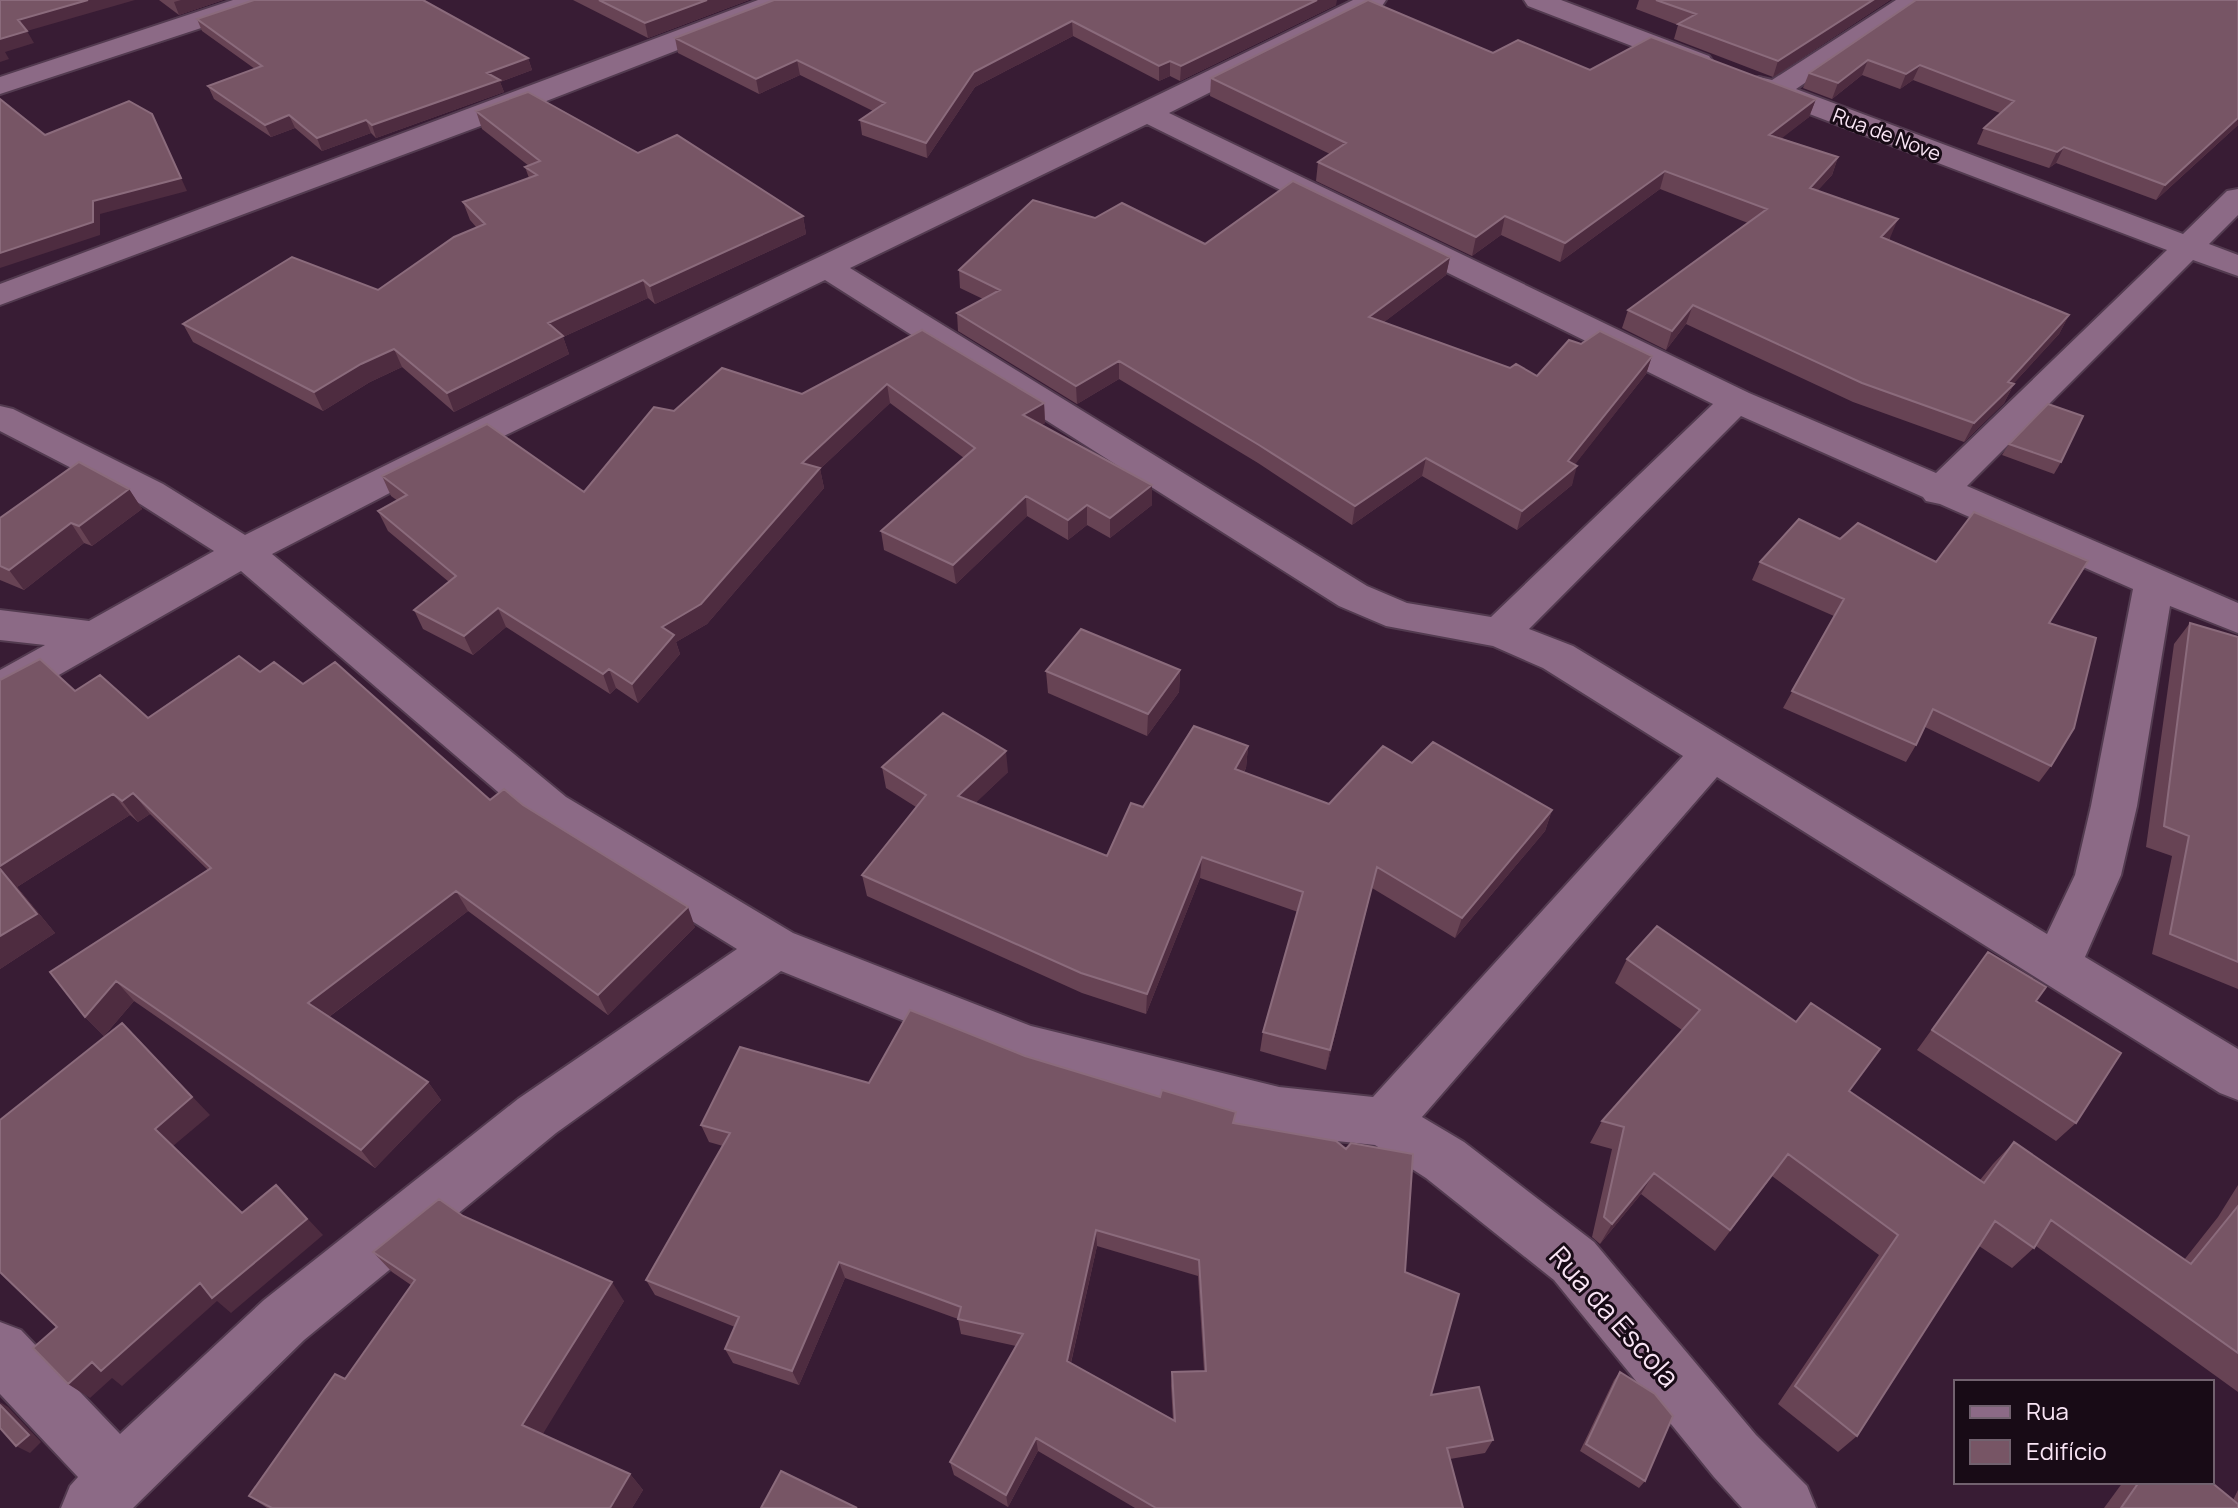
<svg xmlns="http://www.w3.org/2000/svg" width="2238" height="1508" font-family="Manrope,sans-serif">
<style>
.lines{fill:none;stroke-linecap:round;stroke-linejoin:round}
.minor-casing{stroke:#533b50;stroke-width:4}
.minor{fill:#8c6a86;fill-rule:evenodd}
.wall{fill:#674354;fill-rule:evenodd}
.shaded-wall{fill:#4e2c40}
.building{fill:#775565;stroke:#8b6b7c;stroke-width:2;fill-rule:evenodd}
.labels{text-anchor:middle;dominant-baseline:central;stroke-width:6;stroke-linejoin:round;paint-order:stroke}
.far-street-label{font-size:20px;fill:#f9e5f5;stroke:#180b16}
.near-street-label{font-size:28px;fill:#f9e5f5;stroke:#180b16}
</style>
<rect width="100%" height="100%" fill="#381c34"/>
<g class="lines">
<g class="minor-casing">
<path id="minor" d="M 233,0 L 272,0 L 268,6 L 0,94 L 0,77 Z
M 758,0 L 795,0 L 791,6 L 518,112 L 0,305 L 0,284 Z
M 1353,0 L 1386,0 L 1382,6 L 1169,113 L 1749,393 L 1936,473 L 2167,250 L 1749,91 L 1745,85 L 1749,79 L 1759,77 L 1772,80 L 1896,0 L 1927,0 L 1796,89 L 2183,234 L 2227,191 L 2238,189 L 2238,215 L 2209,244 L 2238,255 L 2238,276 L 2193,260 L 1967,486 L 2238,603 L 2238,633 L 2170,606 L 2137,806 L 2121,875 L 2085,957 L 2238,1049 L 2238,1100 L 2220,1093 L 1717,777 L 1422,1117 L 1464,1142 L 1594,1242 L 1756,1435 L 1807,1486 L 1816,1508 L 1742,1508 L 1714,1477 L 1554,1280 L 1426,1178 L 1375,1145 L 1279,1135 L 1028,1071 L 781,971 L 556,1133 L 304,1340 L 133,1508 L 61,1508 L 70,1486 L 78,1477 L 0,1394 L 0,1322 L 21,1330 L 120,1434 L 264,1300 L 518,1099 L 737,949 L 534,823 L 241,571 L 15,700 L 0,705 L 0,670 L 45,645 L 0,640 L 0,610 L 89,621 L 214,551 L 137,502 L 0,431 L 0,406 L 13,409 L 163,484 L 245,535 C 612,351 985,182 1353,0 ZM 1147,124 L 1713,404 L 1491,617 L 1407,603 L 1367,586 L 850,268 ZM 825,280 L 1339,606 L 1386,626 L 1493,646 L 1543,668 L 1683,756 L 1373,1097 L 1279,1087 L 1031,1026 L 793,933 L 566,797 L 272,554 L 436,469 ZM 1741,416 L 1923,497 L 1926,501 L 1940,504 L 2133,589 L 2091,806 L 2075,875 L 2047,934 L 1573,646 L 1529,629 Z
M 1524,0 L 1561,0 L 1709,56 L 1713,62 L 1709,68 L 1699,70 L 1689,68 L 1528,6 Z"/>
</g>
<use href="#minor" class="minor"/>
</g>
<path class="wall" d="M 159,0 L 223,0 L 179,15 Z
M 573,0 L 749,0 L 648,38 Z
M 1639,0 L 1890,0 L 1773,77 L 1674,39 L 1678,25 L 1636,9 Z
M 1916,0 L 2238,0 L 2238,125 L 2156,200 L 2056,163 L 2049,168 L 1977,144 L 1984,128 L 2000,113 L 1913,80 L 1900,89 L 1862,75 L 1832,99 L 1803,88 L 1809,73 Z
M 1336,5 L 1180,81 L 1170,76 L 1159,81 L 1073,36 L 975,87 L 927,158 L 862,135 L 860,120 L 873,111 L 800,75 L 759,94 L 678,53 L 675,38 Z
M 197,19 L 528,58 L 532,70 L 500,82 L 504,92 L 376,138 L 371,133 L 322,151 L 295,128 L 271,137 L 214,99 L 208,86 L 255,69 L 202,31 Z
M 1493,53 L 1590,70 L 1816,99 L 1809,117 L 1781,138 L 1838,157 L 1832,175 L 1817,191 L 1890,238 L 1889,240 L 2069,315 L 2059,334 L 2013,384 L 2014,384 L 2004,403 L 1964,442 L 1853,402 L 1686,324 L 1666,350 L 1622,328 L 1628,310 L 1748,223 L 1660,189 L 1560,262 L 1501,235 L 1472,256 L 1316,181 L 1318,162 L 1330,154 L 1210,96 L 1211,78 Z
M 476,111 L 638,153 L 803,216 L 806,234 L 655,304 L 648,298 L 563,337 L 569,354 L 454,412 L 402,367 L 370,382 L 323,411 L 193,342 L 183,324 L 378,290 L 477,228 L 470,220 L 463,202 L 529,178 L 525,167 L 529,166 L 482,129 Z
M 1095,218 L 1205,244 L 1450,257 L 1446,275 L 1384,322 L 1510,368 L 1537,376 L 1581,344 L 1652,356 L 1646,374 L 1574,465 L 1572,485 L 1517,530 L 1422,476 L 1352,525 L 1258,463 L 1119,379 L 1077,404 L 958,331 L 957,313 L 983,299 L 960,288 L 959,270 Z
M 922,330 L 1044,403 L 1045,423 L 1041,425 L 1152,505 L 1110,538 L 1087,525 L 1068,540 L 1027,516 L 956,584 L 884,550 L 881,531 L 964,458 L 890,403 L 820,469 L 824,488 L 707,624 L 676,642 L 680,654 L 638,703 L 616,688 L 610,694 L 506,627 L 473,655 L 423,629 L 414,610 L 449,582 L 388,531 L 378,511 L 398,501 L 391,496 L 382,476 L 584,492 L 674,411 L 802,394 Z
M 2009,444 L 2061,462 L 2054,474 L 2002,455 Z
M 129,489 L 142,509 L 92,546 L 84,543 L 24,590 L 0,580 L 0,518 Z
M 1840,539 L 2049,623 L 2051,766 L 2039,782 L 1925,727 L 1916,745 L 1906,762 L 1783,708 L 1834,616 L 1752,580 L 1760,562 Z
M 2190,623 L 2238,637 L 2238,989 L 2152,954 L 2172,856 L 2146,847 L 2174,644 Z
M 1180,670 L 1179,692 L 1147,736 L 1048,693 L 1046,671 Z
M 260,672 L 303,684 L 490,800 L 523,805 L 695,927 L 608,1015 L 468,911 L 329,1017 L 428,1082 L 441,1100 L 375,1168 L 134,1001 L 104,1036 L 85,1017 L 208,870 L 150,814 L 138,822 L 130,815 L 17,887 L 55,933 L 0,969 L 0,680 L 75,691 L 148,718 Z
M 1248,746 L 1246,768 L 1244,772 L 1329,804 L 1412,763 L 1552,810 L 1545,831 L 1455,938 L 1372,888 L 1326,1070 L 1260,1051 L 1263,1032 L 1298,912 L 1200,878 L 1146,1014 L 1082,993 L 867,896 L 862,875 L 916,807 L 886,788 L 882,767 L 1008,772 L 975,803 L 1107,856 L 1143,807 Z
M 1988,952 L 2036,1001 L 2076,1123 L 2056,1141 L 1917,1050 Z
M 1627,959 L 1849,1091 L 1980,1180 L 1993,1164 L 2014,1142 L 2184,1260 L 2218,1217 L 2238,1185 L 2238,1392 L 2036,1246 L 2012,1268 L 1979,1246 L 1857,1436 L 1838,1452 L 1778,1404 L 1879,1255 L 1772,1176 L 1715,1251 L 1641,1194 L 1600,1244 L 1592,1237 L 1612,1149 L 1590,1143 L 1602,1121 L 1682,1030 L 1615,983 Z
M 1025,1056 L 1234,1124 L 1405,1272 L 1431,1395 L 1493,1440 L 1485,1453 L 1450,1459 L 1463,1508 L 1135,1508 L 1038,1451 L 1008,1507 L 954,1475 L 950,1462 L 1016,1346 L 961,1334 L 958,1319 L 845,1278 L 799,1385 L 733,1363 L 725,1349 L 735,1327 L 655,1295 L 646,1280 L 723,1146 L 709,1142 L 701,1125 L 869,1083 ZM 1097,1246 L 1198,1276 L 1204,1371 L 1172,1372 L 1171,1386 L 1173,1420 L 1071,1363 Z
M 463,1216 L 624,1301 L 542,1434 L 630,1474 L 643,1490 L 632,1508 L 267,1508 L 249,1496 L 345,1379 L 411,1285 L 392,1272 L 373,1252 Z
M 1620,1372 L 1645,1481 L 1639,1488 L 1580,1451 L 1614,1380 Z
M 2123,1482 L 2211,1482 L 2233,1500 L 2238,1490 L 2238,1508 L 2104,1508 Z"/>
<path class="shaded-wall" d="M 88,0 L 135,0 L 27,31 L 34,43 L 5,52 L 9,59 L 0,62 L 0,39 L 18,20 Z
M 181,0 L 223,0 L 179,15 L 174,2 Z
M 707,0 L 749,0 L 648,38 L 645,23 Z
M 1317,0 L 1337,0 L 1336,5 L 1180,81 L 1181,66 Z
M 1873,0 L 1890,0 L 1773,77 L 1778,61 Z
M 1072,21 L 1073,36 L 975,87 L 927,158 L 926,143 L 974,72 Z
M 528,58 L 532,70 L 500,82 L 504,92 L 376,138 L 372,125 L 487,73 Z
M 797,60 L 800,75 L 759,94 L 756,79 Z
M 1868,60 L 1862,75 L 1832,99 L 1838,83 Z
M 1170,61 L 1170,76 L 1159,81 L 1159,66 Z
M 1920,65 L 1913,80 L 1900,89 L 1906,74 Z
M 1816,99 L 1809,117 L 1763,153 L 1769,135 Z
M 289,115 L 295,128 L 271,137 L 265,125 Z
M 2238,118 L 2238,125 L 2156,200 L 2165,185 Z
M 366,120 L 371,133 L 322,151 L 317,138 Z
M 158,127 L 187,191 L 100,214 L 100,235 L 0,268 L 0,253 L 93,201 Z
M 2064,147 L 2056,163 L 2049,168 L 2057,152 Z
M 1838,157 L 1832,175 L 1803,206 L 1810,188 Z
M 1665,171 L 1660,189 L 1560,262 L 1565,243 Z
M 803,216 L 806,234 L 655,304 L 650,286 Z
M 1505,216 L 1501,235 L 1472,256 L 1476,237 Z
M 1898,219 L 1890,238 L 1874,256 L 1881,237 Z
M 1450,257 L 1446,275 L 1367,335 L 1369,317 Z
M 643,280 L 648,298 L 563,337 L 569,354 L 454,412 L 447,393 L 548,323 Z
M 1693,305 L 1686,324 L 1666,350 L 1672,331 Z
M 2069,315 L 2059,334 L 2003,395 L 2014,384 L 2004,403 L 1964,442 L 1974,423 L 2008,382 Z
M 394,349 L 402,367 L 370,382 L 323,411 L 314,392 L 361,364 Z
M 1652,356 L 1646,374 L 1566,476 L 1577,466 L 1572,485 L 1517,530 L 1522,511 L 1568,461 Z
M 1119,361 L 1119,379 L 1077,404 L 1076,386 Z
M 887,384 L 890,403 L 820,469 L 824,488 L 707,624 L 676,642 L 680,654 L 638,703 L 632,684 L 662,627 L 802,463 Z
M 1044,403 L 1045,423 L 1024,435 L 1023,415 Z
M 1426,458 L 1422,476 L 1352,525 L 1355,506 Z
M 1152,485 L 1152,505 L 1110,538 L 1110,518 Z
M 129,489 L 142,509 L 92,546 L 79,526 Z
M 1026,496 L 1027,516 L 956,584 L 953,565 Z
M 1087,505 L 1087,525 L 1068,540 L 1068,520 Z
M 71,523 L 84,543 L 24,590 L 9,570 Z
M 498,608 L 506,627 L 473,655 L 464,636 Z
M 609,669 L 616,688 L 610,694 L 603,674 Z
M 1180,670 L 1179,692 L 1147,736 L 1148,714 Z
M 1248,746 L 1246,768 L 1233,790 L 1235,769 Z
M 1006,751 L 1008,772 L 961,817 L 958,796 Z
M 133,793 L 150,814 L 138,822 L 122,801 Z
M 113,794 L 130,815 L 17,887 L 55,933 L 0,969 L 0,866 Z
M 1552,810 L 1545,831 L 1455,938 L 1462,918 Z
M 1202,857 L 1200,878 L 1146,1014 L 1147,994 Z
M 1377,867 L 1372,888 L 1326,1070 L 1330,1050 Z
M 456,891 L 468,911 L 322,1022 L 308,1003 Z
M 688,907 L 695,927 L 608,1015 L 598,995 Z
M 116,981 L 134,1001 L 104,1036 L 85,1017 Z
M 122,1023 L 210,1115 L 173,1146 L 155,1129 Z
M 428,1082 L 441,1100 L 375,1168 L 361,1150 Z
M 1654,1173 L 1641,1194 L 1600,1244 L 1612,1224 Z
M 276,1185 L 323,1235 L 231,1313 L 217,1301 L 122,1386 L 112,1378 L 90,1398 L 68,1384 Z
M 1096,1230 L 1097,1246 L 1068,1375 L 1067,1361 Z
M 839,1262 L 845,1278 L 799,1385 L 792,1371 Z
M 612,1282 L 624,1301 L 538,1442 L 522,1425 Z
M 0,1402 L 8,1407 L 41,1442 L 30,1453 L 16,1446 Z
M 1036,1438 L 1038,1451 L 1008,1507 L 1006,1495 Z
M 630,1474 L 643,1490 L 632,1508 L 610,1508 Z"/>
<path class="building" d="M 0,0 L 88,0 L 18,20 L 27,31 L 0,39 Z
M 254,0 L 423,0 L 528,58 L 487,73 L 500,80 L 372,125 L 366,120 L 317,138 L 289,115 L 265,125 L 208,86 L 262,66 L 197,19 Z
M 599,0 L 707,0 L 645,23 Z
M 774,0 L 1317,0 L 1181,66 L 1170,61 L 1159,66 L 1072,21 L 974,72 L 926,143 L 860,120 L 885,103 L 797,60 L 756,79 L 675,38 Z
M 1368,0 L 1493,53 L 1518,40 L 1590,70 L 1651,37 L 1816,99 L 1769,135 L 1838,157 L 1810,188 L 1898,219 L 1881,237 L 2069,315 L 2008,382 L 2014,384 L 1974,423 L 1862,383 L 1693,305 L 1672,331 L 1628,310 L 1767,209 L 1665,171 L 1565,243 L 1505,216 L 1476,237 L 1318,162 L 1346,143 L 1211,78 Z
M 1656,0 L 1873,0 L 1778,61 L 1678,24 L 1696,14 Z
M 1916,0 L 2238,0 L 2238,118 L 2165,185 L 2064,147 L 2057,152 L 1984,128 L 2014,101 L 1920,65 L 1906,74 L 1868,60 L 1838,83 L 1809,73 Z
M 528,92 L 638,153 L 677,135 L 803,216 L 650,286 L 643,280 L 548,323 L 563,336 L 447,393 L 394,349 L 361,364 L 314,392 L 183,324 L 292,257 L 378,290 L 454,237 L 485,224 L 463,202 L 537,175 L 525,167 L 540,161 L 476,111 Z
M 0,99 L 45,135 L 129,101 L 152,114 L 181,178 L 93,201 L 93,222 L 0,253 Z
M 1293,181 L 1450,257 L 1369,317 L 1510,368 L 1516,364 L 1537,376 L 1569,340 L 1581,344 L 1600,331 L 1652,356 L 1568,461 L 1577,466 L 1522,511 L 1426,458 L 1355,506 L 1259,445 L 1119,361 L 1076,386 L 957,313 L 1000,290 L 959,270 L 1033,200 L 1095,218 L 1122,203 L 1205,244 Z
M 922,330 L 1044,403 L 1023,415 L 1152,485 L 1110,518 L 1087,505 L 1068,520 L 1026,496 L 953,565 L 881,531 L 975,448 L 887,384 L 802,463 L 820,468 L 701,604 L 662,627 L 674,635 L 632,684 L 609,669 L 603,674 L 498,608 L 464,636 L 414,610 L 456,576 L 378,511 L 407,495 L 382,476 L 487,424 L 584,492 L 654,407 L 674,411 L 722,368 L 802,394 Z
M 2048,404 L 2083,416 L 2061,462 L 2009,444 Z
M 79,462 L 129,489 L 79,526 L 71,523 L 9,570 L 0,566 L 0,518 Z
M 1974,512 L 2088,561 L 2049,623 L 2096,638 L 2074,728 L 2051,766 L 1933,709 L 1916,745 L 1792,691 L 1844,599 L 1760,562 L 1799,519 L 1840,539 L 1858,523 L 1936,562 Z
M 2190,623 L 2238,637 L 2238,962 L 2170,934 L 2189,836 L 2164,826 Z
M 1081,629 L 1180,670 L 1148,714 L 1046,671 Z
M 239,656 L 260,672 L 274,662 L 303,684 L 335,662 L 490,800 L 504,789 L 523,805 L 688,907 L 598,995 L 456,891 L 308,1003 L 428,1082 L 361,1150 L 116,981 L 85,1017 L 50,972 L 211,868 L 133,793 L 122,801 L 113,794 L 0,866 L 0,680 L 40,659 L 75,691 L 100,675 L 148,718 Z
M 943,713 L 1006,751 L 958,796 L 1107,856 L 1131,803 L 1143,807 L 1194,726 L 1248,746 L 1235,769 L 1329,804 L 1383,746 L 1412,763 L 1433,742 L 1552,810 L 1462,918 L 1377,867 L 1330,1050 L 1263,1032 L 1303,892 L 1202,857 L 1147,994 L 1081,973 L 862,875 L 926,795 L 882,767 Z
M 0,869 L 37,914 L 0,936 Z
M 1657,926 L 1796,1022 L 1811,1003 L 1880,1049 L 1849,1091 L 1984,1183 L 2014,1142 L 2191,1264 L 2238,1206 L 2238,1353 L 2051,1220 L 2034,1248 L 1995,1221 L 1857,1436 L 1795,1386 L 1898,1235 L 1788,1154 L 1730,1230 L 1654,1173 L 1612,1224 L 1604,1217 L 1624,1127 L 1602,1121 L 1700,1010 L 1627,959 Z
M 1988,952 L 2046,987 L 2036,1001 L 2121,1053 L 2076,1123 L 1932,1030 Z
M 910,1010 L 1025,1056 L 1160,1097 L 1162,1090 L 1236,1112 L 1233,1123 L 1336,1141 L 1346,1149 L 1351,1143 L 1413,1154 L 1405,1272 L 1459,1294 L 1431,1395 L 1479,1387 L 1493,1440 L 1447,1448 L 1463,1508 L 1156,1508 L 1036,1438 L 1006,1495 L 950,1462 L 1023,1334 L 958,1319 L 961,1307 L 839,1262 L 792,1371 L 725,1349 L 739,1317 L 646,1280 L 730,1133 L 701,1125 L 740,1047 L 869,1083 ZM 1096,1230 L 1199,1260 L 1206,1371 L 1172,1372 L 1175,1421 L 1067,1361 Z
M 122,1023 L 192,1097 L 155,1129 L 242,1213 L 276,1185 L 307,1219 L 212,1298 L 200,1283 L 101,1371 L 92,1362 L 68,1384 L 33,1348 L 57,1327 L 0,1272 L 0,1120 Z
M 439,1199 L 463,1216 L 612,1282 L 522,1425 L 630,1474 L 610,1508 L 272,1508 L 249,1496 L 335,1374 L 345,1379 L 415,1280 L 373,1252 Z
M 1620,1372 L 1655,1394 L 1673,1416 L 1645,1481 L 1586,1444 Z
M 0,1405 L 29,1435 L 16,1446 L 0,1428 Z
M 781,1471 L 857,1508 L 761,1508 Z
M 2139,1482 L 2211,1482 L 2238,1504 L 2238,1508 L 2121,1508 Z"/>
<g class="labels">
<g class="far-street-label">
<text transform="translate(1887 134) rotate(21)">Rua de Nove</text>
</g>
<g class="near-street-label">
<text transform="translate(1615 1316) rotate(48)">Rua da Escola</text>
</g>
</g>
<rect x="1954" y="1380" width="260" height="104" fill="#180b16" stroke="#72626f" stroke-width="2"/>
<rect x="1970" y="1406" width="40" height="12" fill="#8c6a86" stroke="#72626f" stroke-width="2"/>
<text x="2026" y="1420" font-size="24" fill="#f9e5f5">Rua</text>
<rect x="1970" y="1440" width="40" height="24" fill="#775565" stroke="#72626f" stroke-width="2"/>
<text x="2026" y="1460" font-size="24" fill="#f9e5f5">Edifício</text>
</svg>
